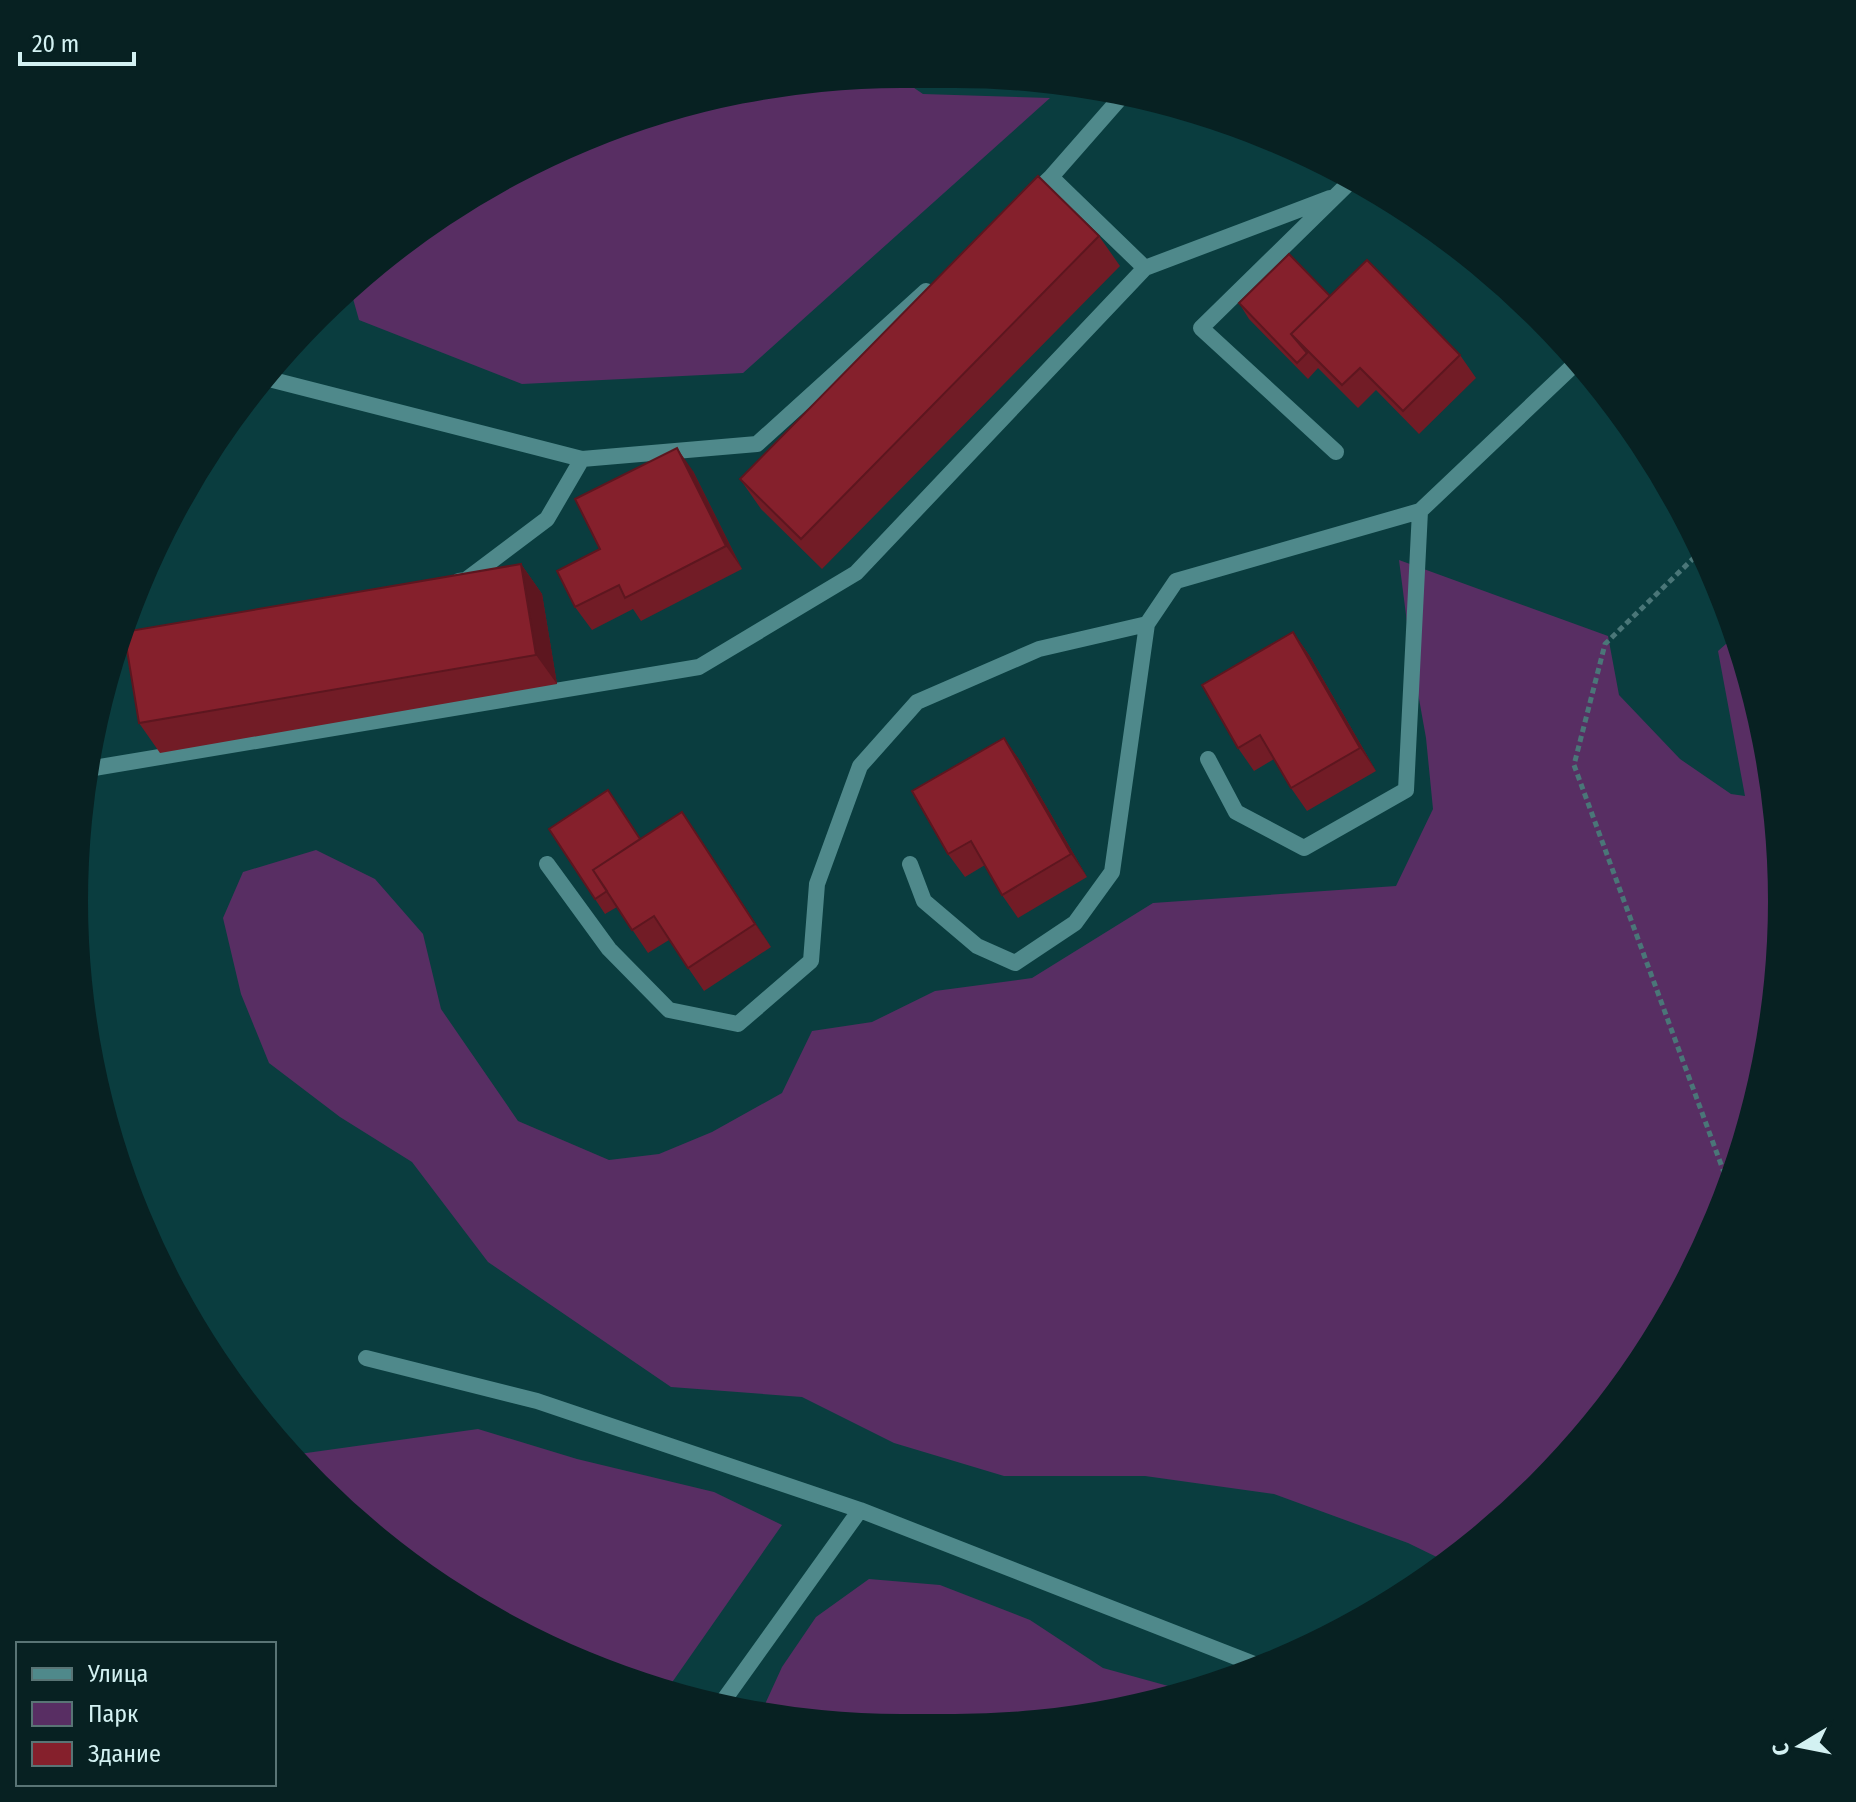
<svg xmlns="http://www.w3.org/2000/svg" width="1856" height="1802" font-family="'Fira Sans Condensed',sans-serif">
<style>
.green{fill:#582e63}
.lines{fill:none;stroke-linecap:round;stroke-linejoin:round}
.path{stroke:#4a7678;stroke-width:5;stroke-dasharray:6 4;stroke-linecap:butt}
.lane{stroke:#4f898b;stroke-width:16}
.street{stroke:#4f898b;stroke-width:16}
.wall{fill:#721c26}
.shaded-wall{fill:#5d161f}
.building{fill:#85202c;stroke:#5d161f;stroke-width:2}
</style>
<rect width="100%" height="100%" fill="#0a3d3f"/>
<path class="green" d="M 895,75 L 923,94 L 1050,98 L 743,373 L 522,384 L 359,320 L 350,288 L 441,214 L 584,137 L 739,90 Z
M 1399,560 L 1608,636 L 1619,695 L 1680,759 L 1731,794 L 1745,796 L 1718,651 L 1735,636 L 1754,687 L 1780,847 L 1775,1009 L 1738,1167 L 1671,1315 L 1576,1447 L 1449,1563 L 1408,1543 L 1274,1494 L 1145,1476 L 1004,1476 L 894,1443 L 802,1397 L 671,1387 L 488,1262 L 412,1162 L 340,1117 L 269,1063 L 241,994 L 223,918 L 243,872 L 316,850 L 375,879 L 423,934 L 441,1009 L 518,1121 L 609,1160 L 659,1154 L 712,1132 L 782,1093 L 812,1031 L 872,1022 L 935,991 L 1032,978 L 1153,903 L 1396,886 L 1433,809 L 1426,738 L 1411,654 Z
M 478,1429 L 577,1459 L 714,1492 L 782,1525 L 666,1691 L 636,1684 L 488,1617 L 356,1523 L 292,1455 Z
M 869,1579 L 940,1585 L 1030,1620 L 1103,1668 L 1190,1692 L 1169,1700 L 1009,1726 L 794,1721 L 761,1713 L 782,1667 L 816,1617 Z"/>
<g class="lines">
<path class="path" d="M 1702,550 L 1605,644 L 1574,765 L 1729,1186"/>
<path class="lane" d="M 1051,177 L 1145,268
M 1029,198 L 1051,177 L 1123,95
M 265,378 L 582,459 L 757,444 L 926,291
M 1336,452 L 1201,328 L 1354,178
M 459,581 L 466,580 L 547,519 L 582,459
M 1208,759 L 1236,812 L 1304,848 L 1406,790 L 1420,511 L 1576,363
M 88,769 L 699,667 L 856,573 L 1145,268 L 1330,198
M 547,864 L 609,949 L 669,1010 L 738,1024 L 811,961 L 817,884 L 860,766 L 917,702 L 1039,649 L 1147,624
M 910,864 L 924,901 L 977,946 L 1015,963 L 1075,923 L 1112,872 L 1147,624 L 1176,581 L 1420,511"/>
<path class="street" d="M 1494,275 L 1600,385
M 366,1358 L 537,1401 L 860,1510 L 1259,1666
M 721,1704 L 860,1510"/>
</g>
<path class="wall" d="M 1099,236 L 1120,266 L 822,569 L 761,509 L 740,479 Z
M 1239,303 L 1460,355 L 1476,378 L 1419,434 L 1376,390 L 1358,408 L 1317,367 L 1318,368 L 1308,379 L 1249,319 Z
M 693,471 L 742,569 L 641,621 L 633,609 L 592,630 L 575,607 L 600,549 Z
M 521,564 L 542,594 L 557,684 L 160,753 L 139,723 Z
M 1293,632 L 1309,655 L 1376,771 L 1307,811 L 1291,788 L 1274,759 L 1254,771 L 1238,748 Z
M 1004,738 L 1020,761 L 1087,877 L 1018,918 L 1002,895 L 985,865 L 965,877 L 948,854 Z
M 619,806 L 641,839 L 682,812 L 771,947 L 704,991 L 669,940 L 648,953 L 617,907 L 605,914 L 595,899 Z"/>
<path class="shaded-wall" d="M 677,448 L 693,471 L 742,569 L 726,546 Z
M 521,564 L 542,594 L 557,684 L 536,655 Z
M 1293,632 L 1309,655 L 1376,771 L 1360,748 Z
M 1004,738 L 1020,761 L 1087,877 L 1071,854 Z
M 682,812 L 698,835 L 771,947 L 755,924 Z"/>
<path class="building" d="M 1038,176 L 1099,236 L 801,539 L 740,479 Z
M 1289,254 L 1330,296 L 1291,334 L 1307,353 L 1297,363 L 1239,303 Z
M 1367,260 L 1460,355 L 1403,411 L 1360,368 L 1342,385 L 1291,334 Z
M 677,448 L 726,546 L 625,598 L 619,585 L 575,607 L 557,571 L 600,549 L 575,499 Z
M 521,564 L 536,655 L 139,723 L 124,632 Z
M 1293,632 L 1360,748 L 1291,788 L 1260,735 L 1238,748 L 1202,685 Z
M 1004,738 L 1071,854 L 1002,895 L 971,841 L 948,854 L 912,791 Z
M 608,790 L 640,839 L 593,870 L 607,891 L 595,899 L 549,829 Z
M 682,812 L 755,924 L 688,968 L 654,916 L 632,930 L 593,870 Z"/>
<path d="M0 0H1856V1802H0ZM901 88H955A813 813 0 0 1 1768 901V901A813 813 0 0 1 955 1714H901A813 813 0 0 1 88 901V901A813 813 0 0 1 901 88Z" fill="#072122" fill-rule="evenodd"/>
<rect x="16" y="1642" width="260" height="144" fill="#072122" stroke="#597475" stroke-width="2"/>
<rect x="32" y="1668" width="40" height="12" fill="#4f898b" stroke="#597475" stroke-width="2"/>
<text x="88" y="1682" font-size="24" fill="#d3f1f2">Улица</text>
<rect x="32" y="1702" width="40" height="24" fill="#582e63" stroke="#597475" stroke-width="2"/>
<text x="88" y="1722" font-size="24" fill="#d3f1f2">Парк</text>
<rect x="32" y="1742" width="40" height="24" fill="#85202c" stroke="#597475" stroke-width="2"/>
<text x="88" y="1762" font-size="24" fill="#d3f1f2">Здание</text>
<g transform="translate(1800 1746) rotate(260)" stroke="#072122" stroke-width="6" paint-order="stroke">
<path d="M0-6L14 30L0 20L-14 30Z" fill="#d3f1f2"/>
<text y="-12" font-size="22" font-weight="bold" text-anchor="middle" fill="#d3f1f2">С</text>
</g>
<path d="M20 52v12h114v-12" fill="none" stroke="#d3f1f2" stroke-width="4"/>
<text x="32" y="52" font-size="24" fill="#d3f1f2" stroke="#072122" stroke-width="6" paint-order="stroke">20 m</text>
</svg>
